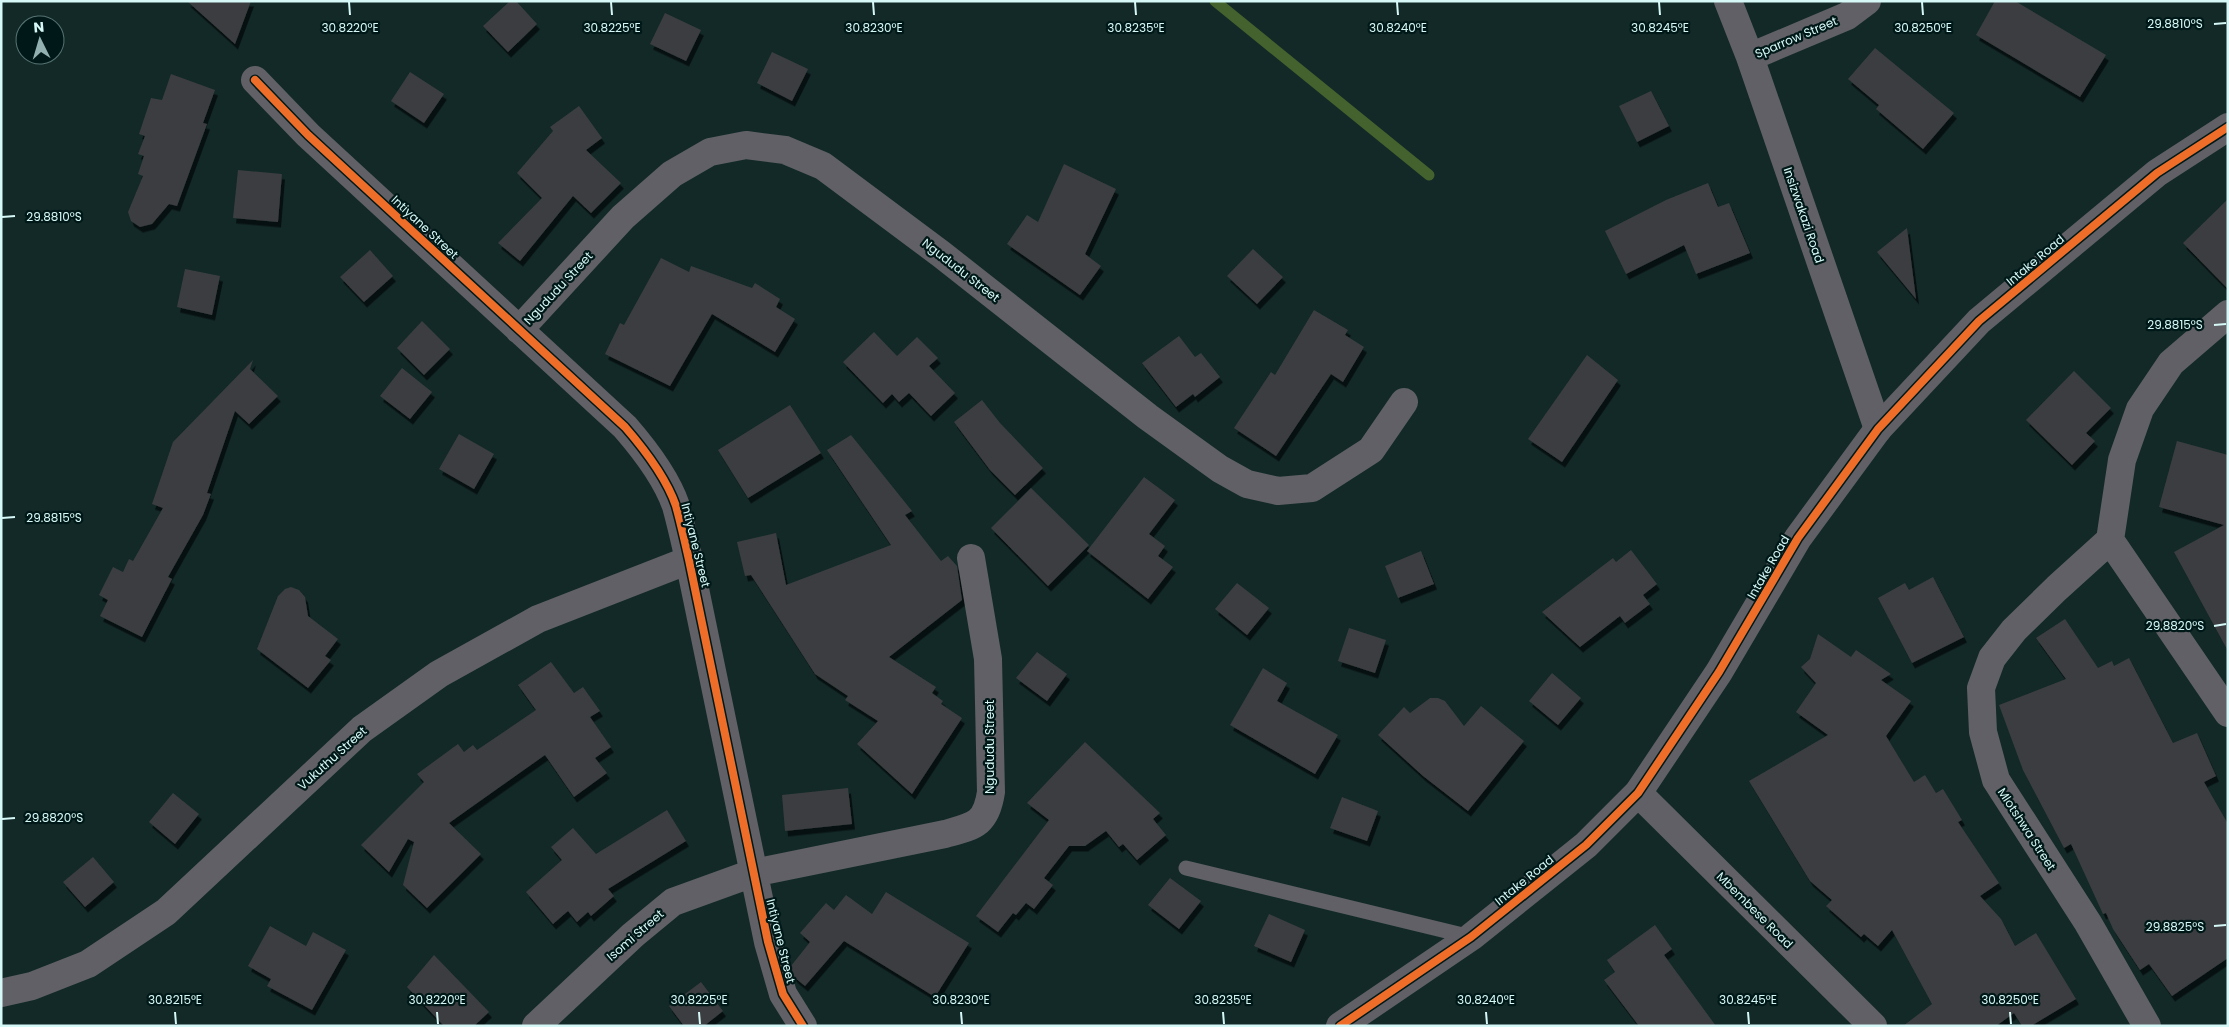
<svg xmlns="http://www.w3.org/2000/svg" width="2229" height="1027" font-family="Poppins,sans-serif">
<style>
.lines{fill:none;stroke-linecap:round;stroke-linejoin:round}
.stream{stroke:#43622d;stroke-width:11}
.building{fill:#3b3d3f;filter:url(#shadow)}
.service{stroke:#606066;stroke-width:15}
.minor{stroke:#606066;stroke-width:28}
.tertiary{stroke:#606066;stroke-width:28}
.cycleway-casing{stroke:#001918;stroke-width:11}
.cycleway{stroke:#ee6e29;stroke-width:8}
.ticks{fill:none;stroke:#d6f9f8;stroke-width:2}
.labels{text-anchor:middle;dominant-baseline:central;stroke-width:4.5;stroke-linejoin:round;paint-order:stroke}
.street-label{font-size:12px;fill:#d6f9f8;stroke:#001918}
.ticks-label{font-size:12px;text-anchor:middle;fill:#d6f9f8;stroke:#001918;stroke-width:4.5;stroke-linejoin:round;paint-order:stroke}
</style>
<defs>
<filter id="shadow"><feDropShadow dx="3" dy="5.5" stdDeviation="0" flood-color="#0009"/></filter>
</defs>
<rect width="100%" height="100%" fill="#122928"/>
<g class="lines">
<path class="stream" d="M 1215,1 L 1429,175"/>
</g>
<path class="building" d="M 187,1 L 251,1 L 235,44 Z
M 510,1 L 516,1 L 537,24 L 508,52 L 483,26 Z
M 1995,1 L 2015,1 L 2106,55 L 2080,97 L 1976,35 Z
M 665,13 L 701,30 L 686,61 L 650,44 Z
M 1875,48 L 1954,113 L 1923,149 L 1876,109 L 1879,105 L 1848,79 Z
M 772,52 L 808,69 L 792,101 L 757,83 Z
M 410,72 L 444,94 L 424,123 L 391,101 Z
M 171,74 L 215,90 L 203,123 L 207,124 L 177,206 L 169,204 L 152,224 L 140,227 L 131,221 L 128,212 L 143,176 L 138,174 L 144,156 L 138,154 L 145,136 L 139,134 L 151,98 L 162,100 Z
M 1651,91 L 1669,126 L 1637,142 L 1619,106 Z
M 579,106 L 602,138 L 586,150 L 621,183 L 591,213 L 573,196 L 520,261 L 498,243 L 542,198 L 517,173 L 553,131 L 550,127 Z
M 1064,164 L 1116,189 L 1085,254 L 1101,266 L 1080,295 L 1007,244 L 1027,215 L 1038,222 Z
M 238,170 L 282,174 L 278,222 L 233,218 Z
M 1708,183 L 1718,207 L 1729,203 L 1750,253 L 1696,274 L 1684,245 L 1626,274 L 1605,231 L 1666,200 Z
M 2228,199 L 2228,289 L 2183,243 Z
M 1907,228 L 1916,299 L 1877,252 Z
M 1253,249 L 1283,277 L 1257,304 L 1227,276 Z
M 370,250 L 393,276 L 364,302 L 340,277 Z
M 661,258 L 689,272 L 691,266 L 752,288 L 755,283 L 780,299 L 776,307 L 795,319 L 775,352 L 712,314 L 670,386 L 605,354 L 620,323 L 624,325 Z
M 185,269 L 220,276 L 212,315 L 177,307 Z
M 1314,310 L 1348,330 L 1345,335 L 1364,347 L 1343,382 L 1331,374 L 1276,456 L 1234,428 L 1271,372 L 1275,375 Z
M 422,321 L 450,349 L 424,375 L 397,348 Z
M 874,332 L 897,356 L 917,337 L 938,358 L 929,366 L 955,393 L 931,416 L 909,393 L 899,402 L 892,394 L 883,403 L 843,362 Z
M 1179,336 L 1195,357 L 1201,353 L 1220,377 L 1195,397 L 1193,394 L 1176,407 L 1142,363 Z
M 1587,355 L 1618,380 L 1562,462 L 1528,439 Z
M 253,360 L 250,369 L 278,396 L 249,424 L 235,411 L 207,493 L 211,494 L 203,515 L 168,577 L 172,579 L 142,637 L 100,616 L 108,600 L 99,595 L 113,567 L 123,572 L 129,559 L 133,561 L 163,508 L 152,504 L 173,442 Z
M 402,368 L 432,392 L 410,419 L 380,396 Z
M 2074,371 L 2111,408 L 2086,433 L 2095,441 L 2072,465 L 2026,420 Z
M 982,400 L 1000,423 L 1043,468 L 1015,495 L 990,470 L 954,422 Z
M 790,405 L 821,453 L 748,498 L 718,450 Z
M 459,434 L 494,454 L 474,489 L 439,469 Z
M 851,435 L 912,511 L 905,515 L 941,561 L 948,556 L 957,566 L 962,600 L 889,657 L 936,687 L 932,693 L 943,701 L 941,704 L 962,718 L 912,794 L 857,744 L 878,721 L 845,700 L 848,696 L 815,674 L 751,575 L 745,576 L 737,542 L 776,533 L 786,585 L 891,545 L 827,450 Z
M 2177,441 L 2228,455 L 2228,651 L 2174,552 L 2224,525 L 2159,507 Z
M 1144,477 L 1175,500 L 1149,534 L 1165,546 L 1158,556 L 1173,567 L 1148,599 L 1087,551 Z
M 1031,488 L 1089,545 L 1048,586 L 991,528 Z
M 1631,550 L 1657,584 L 1643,595 L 1650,604 L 1625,623 L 1620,616 L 1580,647 L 1542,612 L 1613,558 L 1616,562 Z
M 1421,551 L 1434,584 L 1398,598 L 1385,566 Z
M 1933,577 L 1964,637 L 1912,663 L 1878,598 L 1905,583 L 1909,590 Z
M 1237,583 L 1269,608 L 1247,635 L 1215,609 Z
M 291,587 L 299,590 L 305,597 L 308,616 L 338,639 L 325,656 L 331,660 L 308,688 L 257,649 L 278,596 L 285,589 Z
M 2065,619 L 2098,668 L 2112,661 L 2114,666 L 2129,658 L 2173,743 L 2197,733 L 2216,776 L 2204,782 L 2228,824 L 2228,958 L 2172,996 L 2149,964 L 2140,970 L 2113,929 L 2106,913 L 2103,914 L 2071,844 L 2064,848 L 2023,770 L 1999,705 L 2066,679 L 2036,638 Z
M 1349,628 L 1386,640 L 1375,673 L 1338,661 Z
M 1818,634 L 1851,657 L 1856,650 L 1891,674 L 1881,680 L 1911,701 L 1886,736 L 1914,782 L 1925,775 L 1936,793 L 1943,789 L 1962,820 L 1958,822 L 1999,883 L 1980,896 L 2001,919 L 2015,946 L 2036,933 L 2076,999 L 2031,1026 L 2022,1026 L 2014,1013 L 1996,1026 L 1903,1026 L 1932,1004 L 1892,930 L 1878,946 L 1864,934 L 1861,937 L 1826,906 L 1832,900 L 1810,881 L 1749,781 L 1828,735 L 1796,712 L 1816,683 L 1801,667 L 1810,659 Z
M 1037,652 L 1067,674 L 1047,701 L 1016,678 Z
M 551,662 L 574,693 L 583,687 L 600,711 L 590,717 L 611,747 L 595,758 L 607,773 L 574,797 L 545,755 L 449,823 L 481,854 L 427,908 L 403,885 L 414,842 L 408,839 L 389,872 L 361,845 L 424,782 L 417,774 L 458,744 L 464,752 L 473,745 L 477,750 L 536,710 L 518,685 Z
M 1263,668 L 1287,683 L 1277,701 L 1338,735 L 1315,774 L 1230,725 Z
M 1552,673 L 1581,698 L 1558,725 L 1529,701 Z
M 1430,698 L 1438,698 L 1445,701 L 1464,726 L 1481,706 L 1524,741 L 1468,811 L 1423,776 L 1378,735 L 1404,707 L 1410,713 Z
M 1085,742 L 1160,813 L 1153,819 L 1166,835 L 1137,860 L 1123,844 L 1119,847 L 1106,831 L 1085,846 L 1069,846 L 1044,878 L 1053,885 L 1034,909 L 1026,903 L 1016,915 L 1013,913 L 998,932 L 976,916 L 1049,820 L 1027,803 Z
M 848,788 L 852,824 L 785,831 L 782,795 Z
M 173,793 L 199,814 L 175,844 L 149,822 Z
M 1342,797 L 1378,811 L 1367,841 L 1330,828 Z
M 667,810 L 686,841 L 608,889 L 614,896 L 591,916 L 588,912 L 577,922 L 568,911 L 553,924 L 526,892 L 562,860 L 551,847 L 573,828 L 596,854 Z
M 93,857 L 114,882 L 85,907 L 63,882 Z
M 1170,878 L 1201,901 L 1179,929 L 1148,905 Z
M 886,892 L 969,943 L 935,997 L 844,941 L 805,986 L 794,977 L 791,966 L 810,942 L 800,933 L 826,903 L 834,910 L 846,895 L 872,914 Z
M 1269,914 L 1305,930 L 1291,962 L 1254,946 Z
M 1655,925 L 1672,949 L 1664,955 L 1716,1026 L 1639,1026 L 1604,980 L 1615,972 L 1607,960 Z
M 270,926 L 306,946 L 313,932 L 346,950 L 312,1010 L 267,986 L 271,979 L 248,966 Z
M 434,955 L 489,1012 L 474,1026 L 444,1026 L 407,987 Z
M 701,982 L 723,1011 L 704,1026 L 684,1026 L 669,1006 Z"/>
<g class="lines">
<path class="service" d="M 1186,868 L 1471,937"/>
<path class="minor" d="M 1728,1 L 1750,57 L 1878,429
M 1750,57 L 1847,16 L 1867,1
M 255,80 L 308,135 L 625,427 C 645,450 666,477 676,506 C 681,524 685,542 689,560 L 768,942 L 783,994 L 803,1026
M 2228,314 L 2171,363 L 2140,409 L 2122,460 L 2110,540 L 2228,713
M 519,330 L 623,217 L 672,174 L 710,152 L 746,145 L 785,150 L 823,166 L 941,254 L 1148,417 L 1220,469 L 1247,484 L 1278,491 L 1312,488 L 1371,450 L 1404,402
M 2110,540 L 2057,588 L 2014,630 L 1992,658 L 1981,688 L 1983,732 L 1996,780 L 2088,923 L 2147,1026
M 1638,793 L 1873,1026
M 1,993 L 32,986 L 88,964 L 166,912 L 362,729 L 439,674 L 538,619 L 689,560
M 536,1026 L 633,935 L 673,902 L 753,873 L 945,834 C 974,826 986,825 991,792 L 988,659 L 971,558"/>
<path class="tertiary" d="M 1340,1026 L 1471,937 L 1586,845 L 1638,793 L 1719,672 L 1798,538 L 1878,429 L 1979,321 L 2157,173 L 2228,127"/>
<g class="cycleway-casing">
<path id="cycleway" d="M 255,80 L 308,135 L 625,427 C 645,450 666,477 676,506 C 681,524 685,542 689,560 L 768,942 L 783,994 L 803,1026
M 1340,1026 L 1471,937 L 1586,845 L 1638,793 L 1719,672 L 1798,538 L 1878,429 L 1979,321 L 2157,173 L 2228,127"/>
</g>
<use href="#cycleway" class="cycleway"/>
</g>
<path class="ticks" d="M 349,2 L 350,15M 611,2 L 612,15M 873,2 L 874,15M 1135,2 L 1136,15M 1397,2 L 1398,15M 1659,2 L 1660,15M 1922,2 L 1923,15M 2214,24 L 2226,23M 2,217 L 15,216M 2214,325 L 2226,324M 2,518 L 15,517M 2214,626 L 2226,624M 2,819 L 15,818M 2214,926 L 2226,925M 175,1012 L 176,1024M 437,1012 L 438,1024M 699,1012 L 700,1024M 961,1012 L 962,1024M 1223,1012 L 1224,1024M 1486,1012 L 1487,1024M 1748,1012 L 1749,1024M 2010,1012 L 2011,1024"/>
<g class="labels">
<g class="street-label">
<text transform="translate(1796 37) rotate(-23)">Sparrow Street</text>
<text transform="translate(1804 215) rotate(71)">Insizwakazi Road</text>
<text transform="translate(425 227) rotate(43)">Intiyane Street</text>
<text transform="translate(2035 260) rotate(-40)">Intake Road</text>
<text transform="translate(961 270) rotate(38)">Ngududu Street</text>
<text transform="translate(558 288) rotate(-47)">Ngududu Street</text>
<text transform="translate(696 545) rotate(76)">Intiyane Street</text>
<text transform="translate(1768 567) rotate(-60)">Intake Road</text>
<text transform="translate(989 747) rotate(-90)">Ngududu Street</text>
<text transform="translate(332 758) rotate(-42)">Vukuthu Street</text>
<text transform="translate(2027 829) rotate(57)">Mlotshwa Street</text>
<text transform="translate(1524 880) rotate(-39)">Intake Road</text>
<text transform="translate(1755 910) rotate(45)">Mbembese Road</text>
<text transform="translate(635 935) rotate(-41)">Isomi Street</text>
<text transform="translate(781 941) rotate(76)">Intiyane Street</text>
</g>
</g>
<g class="ticks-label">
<text x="2175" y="28">29.8810°S</text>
<text x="350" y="32">30.8220°E</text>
<text x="612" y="32">30.8225°E</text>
<text x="874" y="32">30.8230°E</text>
<text x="1136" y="32">30.8235°E</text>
<text x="1398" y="32">30.8240°E</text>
<text x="1660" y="32">30.8245°E</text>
<text x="1923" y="32">30.8250°E</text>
<text x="54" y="221">29.8810°S</text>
<text x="2175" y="329">29.8815°S</text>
<text x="54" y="522">29.8815°S</text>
<text x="2175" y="630">29.8820°S</text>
<text x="54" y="822">29.8820°S</text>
<text x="2175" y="931">29.8825°S</text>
<text x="175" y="1004">30.8215°E</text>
<text x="437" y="1004">30.8220°E</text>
<text x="699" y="1004">30.8225°E</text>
<text x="961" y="1004">30.8230°E</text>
<text x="1223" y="1004">30.8235°E</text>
<text x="1486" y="1004">30.8240°E</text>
<text x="1748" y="1004">30.8245°E</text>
<text x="2010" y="1004">30.8250°E</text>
</g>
<rect width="2229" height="1027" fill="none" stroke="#d6f9f8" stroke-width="5"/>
<g transform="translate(40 40) rotate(355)"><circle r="24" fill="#001918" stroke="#567372"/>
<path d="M0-4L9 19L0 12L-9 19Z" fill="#91b0af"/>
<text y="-8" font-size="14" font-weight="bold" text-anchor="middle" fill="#d6f9f8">N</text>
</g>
</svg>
